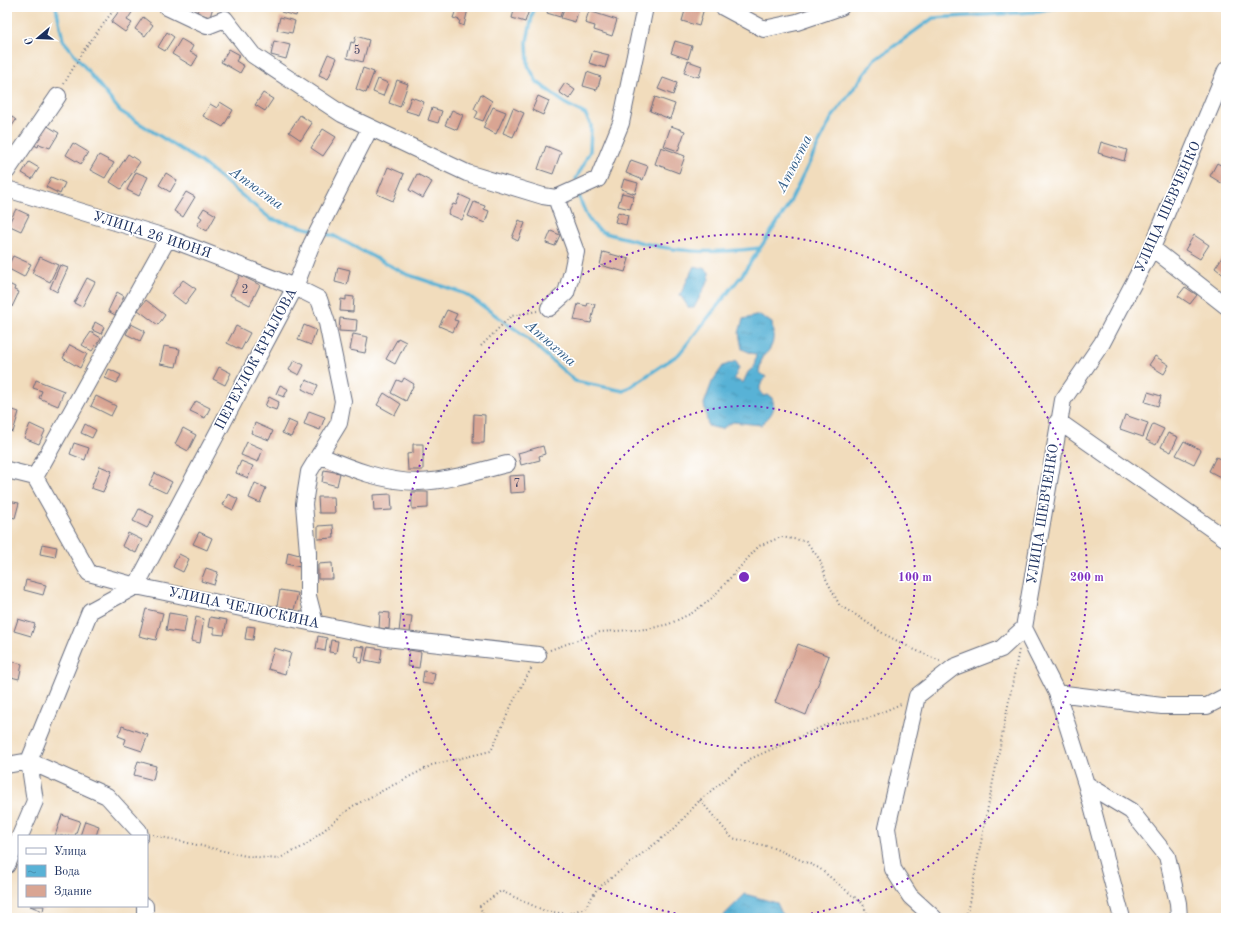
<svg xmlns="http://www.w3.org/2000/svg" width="1233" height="925" font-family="'Old Standard TT',serif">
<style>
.water{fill:url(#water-ripples);stroke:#3a709a}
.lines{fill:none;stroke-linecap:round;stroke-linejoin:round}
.stream{stroke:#59b2d6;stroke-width:3.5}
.building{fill:#d9a593}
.minor-casing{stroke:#666c7f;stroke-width:18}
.path{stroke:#666c7f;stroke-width:2;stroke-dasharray:1 3;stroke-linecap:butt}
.minor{stroke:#fff;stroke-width:16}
.ring{fill:none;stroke:#7b2cbf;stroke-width:2;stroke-dasharray:2 4}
.labels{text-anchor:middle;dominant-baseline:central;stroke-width:3.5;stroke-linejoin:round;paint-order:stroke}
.number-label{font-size:12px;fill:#4a4c6b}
.street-label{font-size:14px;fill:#1b2f5e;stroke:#fff}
.water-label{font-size:15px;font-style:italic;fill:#315d88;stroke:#fff}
.centre{fill:#7b2cbf;stroke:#fff;stroke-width:2}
.ring-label{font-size:12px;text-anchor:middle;font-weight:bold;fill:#7b2cbf;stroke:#fff;stroke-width:3.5;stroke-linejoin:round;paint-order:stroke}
</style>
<defs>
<pattern id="water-ripples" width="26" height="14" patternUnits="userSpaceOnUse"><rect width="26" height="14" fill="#59b2d6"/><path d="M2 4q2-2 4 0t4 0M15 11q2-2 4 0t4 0" fill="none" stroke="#4991b1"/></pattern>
</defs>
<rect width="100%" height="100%" fill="#fff"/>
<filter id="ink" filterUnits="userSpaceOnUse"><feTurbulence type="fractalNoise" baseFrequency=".025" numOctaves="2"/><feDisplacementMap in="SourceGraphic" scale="8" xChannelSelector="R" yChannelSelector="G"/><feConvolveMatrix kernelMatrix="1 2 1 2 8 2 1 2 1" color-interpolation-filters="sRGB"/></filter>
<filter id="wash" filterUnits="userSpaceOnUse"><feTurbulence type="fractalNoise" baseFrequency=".012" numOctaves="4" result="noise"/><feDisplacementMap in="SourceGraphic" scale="16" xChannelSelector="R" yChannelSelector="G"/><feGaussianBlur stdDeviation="0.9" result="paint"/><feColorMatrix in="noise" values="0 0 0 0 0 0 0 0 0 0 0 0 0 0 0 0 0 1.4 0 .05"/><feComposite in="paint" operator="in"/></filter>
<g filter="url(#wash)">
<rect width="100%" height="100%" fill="#f1dcbc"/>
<path class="water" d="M 694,266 L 703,268 L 709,272 L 709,279 L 694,308 L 689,308 L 680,295 Z
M 760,315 L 772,323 C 774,338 775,347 762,357 L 759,372 L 766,377 L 760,386 L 760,392 L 764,396 L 768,395 L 772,398 C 777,411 770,416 761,425 L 733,422 L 721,429 L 708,426 L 704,404 L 712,382 L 723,366 L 736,361 L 739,368 L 734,379 L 743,383 L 748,372 L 754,367 L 756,355 L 742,349 L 739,333 L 743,319 Z
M 745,894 L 777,903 L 784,918 L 721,918 Z"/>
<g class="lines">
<path class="stream" d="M 56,7 L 63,40 L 120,111 L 201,162 L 271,219 L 314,230
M 534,7 L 527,41 L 528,65 L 537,82 L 566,104 L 585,114 L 591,125 L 590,151 L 576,179
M 579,196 C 584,210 587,221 599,230 C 605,234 617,236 625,238 C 674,253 709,254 760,248
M 322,233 L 334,236 L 406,274 L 466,294 L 522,334 L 575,381 L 624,391 L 679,354 L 742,275 L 787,208 L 831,119 L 875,60 L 933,18 L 1034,12 L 1059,7"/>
</g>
<g id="blocks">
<path class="building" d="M 122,7 L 127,7 L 133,11 L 127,20 L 132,23 L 125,32 L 111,22 Z
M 193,7 L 213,7 L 210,17 L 197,13 L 198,10 Z
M 283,7 L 298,7 L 296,16 L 281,12 Z
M 457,7 L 465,7 L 468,9 L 464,26 L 459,24 L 460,20 L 453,18 Z
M 515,7 L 529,10 L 525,22 L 512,18 Z
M 549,7 L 563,7 L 560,17 L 547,13 Z
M 565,7 L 579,8 L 575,22 L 561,18 Z
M 686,7 L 704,8 L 699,26 L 682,21 Z
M 589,11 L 617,20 L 612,36 L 594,30 L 595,26 L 585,23 Z
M 143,17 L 153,25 L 145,36 L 135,29 Z
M 280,17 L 295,21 L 292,33 L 277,30 Z
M 167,32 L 174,37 L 165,51 L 158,47 Z
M 356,36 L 369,40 L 363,62 L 347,58 L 351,42 L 354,43 Z
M 181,39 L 193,46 L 190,52 L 198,56 L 192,66 L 172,54 Z
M 274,41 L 290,45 L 286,59 L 271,55 Z
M 675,41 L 692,46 L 688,59 L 671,53 Z
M 229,49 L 240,55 L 236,61 L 244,66 L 240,73 L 221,62 Z
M 593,51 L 609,55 L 605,68 L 589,63 Z
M 328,54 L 337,58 L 328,79 L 319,75 Z
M 688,61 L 702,66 L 699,77 L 684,73 Z
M 363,68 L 374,72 L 366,93 L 356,89 Z
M 587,72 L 601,77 L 597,90 L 583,86 Z
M 663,78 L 677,83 L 673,95 L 658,89 Z
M 378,79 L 388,83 L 383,96 L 373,92 Z
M 397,80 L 408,84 L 400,107 L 389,103 Z
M 565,83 L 575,90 L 569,99 L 559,92 Z
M 263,93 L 273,99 L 265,111 L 255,105 Z
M 481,94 L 492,101 L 483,121 L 475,118 L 478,112 L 474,109 Z
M 538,96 L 549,101 L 543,115 L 532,110 Z
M 411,97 L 424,102 L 419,115 L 406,111 Z
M 655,97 L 675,104 L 670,119 L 650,111 Z
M 220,102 L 233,110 L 223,127 L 203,116 L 210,104 L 217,108 Z
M 493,107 L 506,112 L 496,134 L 483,128 Z
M 432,108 L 442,111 L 438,123 L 428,120 Z
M 513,108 L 524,113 L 513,137 L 503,133 Z
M 452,110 L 463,115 L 457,130 L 445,125 Z
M 7,113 L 16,120 L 10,129 L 7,127 Z
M 300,115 L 312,123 L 301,140 L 289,132 Z
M 46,125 L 59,133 L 50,148 L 39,144 L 38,147 L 34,145 Z
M 671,126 L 685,131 L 678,151 L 664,146 Z
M 323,129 L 336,137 L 323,156 L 311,148 Z
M 1101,142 L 1127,150 L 1124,161 L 1098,153 Z
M 73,143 L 88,152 L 81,164 L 66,155 Z
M 546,146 L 561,152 L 553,174 L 538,169 Z
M 661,147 L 685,156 L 679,173 L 655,164 Z
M 128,154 L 140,162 L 121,189 L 110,182 Z
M 99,155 L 114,163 L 105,178 L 90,170 Z
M 631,160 L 648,166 L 643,180 L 626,173 Z
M 29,162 L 39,168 L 32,179 L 22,173 Z
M 1217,163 L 1226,168 L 1226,179 L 1223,184 L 1210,176 Z
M 388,167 L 404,174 L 393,201 L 377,194 Z
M 136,172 L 148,177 L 139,196 L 127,190 Z
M 166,173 L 177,180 L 170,192 L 159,185 Z
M 417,174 L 432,182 L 423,198 L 409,190 Z
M 51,177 L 65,183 L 60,194 L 46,187 Z
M 624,179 L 638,183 L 635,194 L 621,189 Z
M 186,192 L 195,197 L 183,217 L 174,211 Z
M 622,193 L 634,196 L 630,209 L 618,206 Z
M 460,195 L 471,200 L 462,220 L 448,214 L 453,204 L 456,205 Z
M 474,202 L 485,206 L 484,209 L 489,211 L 485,223 L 468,216 Z
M 204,208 L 216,215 L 207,231 L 197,225 L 202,218 L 199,216 Z
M 16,209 L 29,215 L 21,231 L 8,225 Z
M 618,212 L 628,215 L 626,225 L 615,222 Z
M 519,220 L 525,223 L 518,241 L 512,238 Z
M 551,231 L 560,235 L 555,246 L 546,243 Z
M 1194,235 L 1209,245 L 1200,259 L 1185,250 Z
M 603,252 L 629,259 L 625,272 L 600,265 Z
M 13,256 L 31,264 L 24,277 L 7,268 Z
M 1223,256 L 1226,258 L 1226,277 L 1215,268 Z
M 40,257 L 58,265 L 50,282 L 32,273 Z
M 60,265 L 68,268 L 57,292 L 50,288 Z
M 338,267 L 350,270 L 347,285 L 335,282 Z
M 240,275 L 260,285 L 250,305 L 230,295 Z
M 87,278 L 95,282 L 82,307 L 74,303 Z
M 183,280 L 196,289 L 185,304 L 172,294 Z
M 7,283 L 15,287 L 14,290 L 19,292 L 12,307 L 7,304 Z
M 1185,287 L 1197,295 L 1190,304 L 1178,296 Z
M 117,292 L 124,296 L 115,315 L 108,311 Z
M 346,296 L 354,297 L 353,312 L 340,311 L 341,299 L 346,300 Z
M 146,300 L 165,315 L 158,325 L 138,310 Z
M 588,303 L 595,304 L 591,323 L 574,320 L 578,304 L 587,306 Z
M 447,310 L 457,314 L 454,320 L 458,321 L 453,332 L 439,326 Z
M 340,318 L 357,320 L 356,332 L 339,331 Z
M 95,322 L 104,327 L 101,334 L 92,330 Z
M 131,324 L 145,331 L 140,341 L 126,334 Z
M 304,325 L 316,330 L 311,345 L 298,340 Z
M 236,326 L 250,333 L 241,350 L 227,343 Z
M 91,332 L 101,338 L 92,351 L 82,345 Z
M 353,334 L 368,337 L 365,353 L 350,350 Z
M 398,338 L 406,342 L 395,364 L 386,359 Z
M 70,345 L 87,354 L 80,368 L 63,358 Z
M 164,346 L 180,349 L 176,367 L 160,364 Z
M 1155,356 L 1169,365 L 1164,374 L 1149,365 Z
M 294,360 L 304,365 L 299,375 L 289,370 Z
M 219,367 L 231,373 L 225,385 L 213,379 Z
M 109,369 L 121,375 L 117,383 L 105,378 Z
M 404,378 L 414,384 L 406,401 L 391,393 L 397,380 L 402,382 Z
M 36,380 L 64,391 L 58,406 L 39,398 L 42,391 L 33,388 Z
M 306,380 L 318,385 L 314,395 L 302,389 Z
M 280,385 L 288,389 L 284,397 L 276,394 Z
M 1148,392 L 1161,396 L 1158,406 L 1145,402 Z
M 384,393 L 401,404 L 395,415 L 377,405 Z
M 96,396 L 116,406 L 111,416 L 91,406 Z
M 269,397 L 279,402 L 276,410 L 265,406 Z
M 196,401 L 210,408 L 205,418 L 190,411 Z
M 7,408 L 19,412 L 13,432 L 7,430 Z
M 309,411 L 325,417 L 320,430 L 304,424 Z
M 474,414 L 485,415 L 484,443 L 473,443 Z
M 1125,415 L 1148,423 L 1143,437 L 1120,429 Z
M 288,420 L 297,424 L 291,437 L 282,433 Z
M 255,423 L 273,431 L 269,440 L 251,433 Z
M 30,424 L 45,431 L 39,444 L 24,438 Z
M 85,424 L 96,430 L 92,438 L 81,433 Z
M 1153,424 L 1164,429 L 1156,445 L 1146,440 Z
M 183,428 L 196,435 L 188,451 L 175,444 Z
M 1168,433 L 1178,437 L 1171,452 L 1161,447 Z
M 1184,441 L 1201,450 L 1194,464 L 1176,455 Z
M 247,442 L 263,449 L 258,462 L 241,455 Z
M 74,443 L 89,448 L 85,460 L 70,454 Z
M 413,444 L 423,444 L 423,470 L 408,470 L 407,454 L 413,453 Z
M 543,446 L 545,454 L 539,456 L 540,460 L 521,465 L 518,453 Z
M 1216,457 L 1226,462 L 1226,480 L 1209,471 Z
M 241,461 L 253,466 L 248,478 L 236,473 Z
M 100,466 L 112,471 L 103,492 L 91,488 Z
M 324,470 L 340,473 L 337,486 L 322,482 Z
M 155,473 L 172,482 L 166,493 L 149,485 Z
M 524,475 L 525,492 L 510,493 L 509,476 Z
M 255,483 L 266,488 L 260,503 L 249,498 Z
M 412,492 L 428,492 L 428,508 L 412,509 Z
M 228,494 L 238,499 L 233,510 L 223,505 Z
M 391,494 L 392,510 L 374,511 L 373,495 Z
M 318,497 L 334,497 L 335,513 L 319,513 Z
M 8,501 L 19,503 L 15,518 L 7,516 Z
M 139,509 L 154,516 L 147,528 L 133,521 Z
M 333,525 L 334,538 L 318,539 L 318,526 Z
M 199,532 L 212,538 L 207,550 L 193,544 Z
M 128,533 L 142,540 L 136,553 L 122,546 Z
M 42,544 L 57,547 L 55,557 L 40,554 Z
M 288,552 L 303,556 L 300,567 L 286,564 Z
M 179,554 L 189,559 L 183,572 L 173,567 Z
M 332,563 L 333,579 L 318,579 L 318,564 Z
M 206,568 L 218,572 L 214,585 L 201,581 Z
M 26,580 L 46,585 L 43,595 L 24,590 Z
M 280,590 L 298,593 L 294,610 L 277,606 Z
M 146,609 L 163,613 L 156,640 L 139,636 Z
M 380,612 L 390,613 L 389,629 L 379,628 Z
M 169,613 L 187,616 L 184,633 L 166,630 Z
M 401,615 L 412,616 L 410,633 L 399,632 Z
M 196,617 L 204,619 L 200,643 L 191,641 Z
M 210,617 L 227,620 L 224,635 L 214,634 L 214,628 L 208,627 Z
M 18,619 L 35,624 L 31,636 L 14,631 Z
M 247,626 L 255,627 L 253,640 L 245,639 Z
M 318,636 L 327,638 L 325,651 L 316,649 Z
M 331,640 L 338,641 L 336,653 L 329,652 Z
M 798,644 L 829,656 L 806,715 L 775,702 Z
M 356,646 L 365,647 L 362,663 L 358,662 L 359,657 L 354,656 Z
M 368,647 L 382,649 L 380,663 L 365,660 Z
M 274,648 L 291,653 L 285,674 L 268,669 Z
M 409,650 L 421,652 L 419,668 L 407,666 Z
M 7,660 L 22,664 L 19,679 L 7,676 Z
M 424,671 L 435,673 L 433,685 L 422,683 Z
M 122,726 L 148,735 L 142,751 L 124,745 L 126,739 L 118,736 Z
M 138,761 L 156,766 L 153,780 L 134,775 Z
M 62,815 L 80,821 L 75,836 L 55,836 Z
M 85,821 L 99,826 L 96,836 L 80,836 Z
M 30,906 L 44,906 L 43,911 Z"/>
</g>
</g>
<g filter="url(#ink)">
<use href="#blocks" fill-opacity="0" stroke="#666c7f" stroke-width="1"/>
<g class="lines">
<g class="minor-casing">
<path id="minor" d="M 167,7 L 207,26 L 225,19 L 253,55 L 342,114 L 467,173 L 543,196 L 556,198
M 723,7 L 764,29 L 797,22 L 841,7
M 7,171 L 58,96
M 7,189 L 168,238 L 295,287 L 319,299 L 327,323 L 343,401 L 339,423 L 309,472 L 304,504 L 308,552 L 308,596 L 315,623
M 556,198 L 598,179 L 621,123 L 645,7
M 1152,248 L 1226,306
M 549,308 L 566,293 L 572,272 L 576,252 L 556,198
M 1058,421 L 1226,539
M 319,455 C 351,469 384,482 419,482 C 448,481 479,471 507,464
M 7,470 L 35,477 L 89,573 L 136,586 L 386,638 L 538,655
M 35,477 L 168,238
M 1024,628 L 1057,693 L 1086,784 L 1122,918
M 1057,693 L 1162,706 L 1207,706 L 1226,696
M 29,761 L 90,611 L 136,586 L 295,287 L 312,243 L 370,128
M 29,761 L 107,796 L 139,831 L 140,836
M 7,765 L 29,761
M 1086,784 L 1131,811 L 1167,856 L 1178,903 L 1179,918
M 20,836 L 35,801 L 29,761
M 7,865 L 19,838
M 145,906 L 145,918
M 934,918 L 910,896 L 893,869 L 887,828 L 917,696 L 954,667 L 1001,649 L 1024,628 L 1063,400 L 1102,343 L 1152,248 L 1226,70"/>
</g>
<path class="path" d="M 64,84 L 83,51 L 116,7
M 481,346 L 511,316 L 537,311
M 550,650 L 600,632 L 648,629 L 669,624 L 692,613 L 712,598 L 759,546 L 781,537 L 806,541 L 820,560 L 826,579 L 840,606 L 856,615 L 884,634 L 915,650 L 940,661
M 700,800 L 732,838 L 771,847 L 819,868 L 863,904 L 869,918
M 153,835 L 246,856 L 278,859 L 306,845 L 353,806 L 432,765 L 491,751 L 512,704 L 532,667
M 484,918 L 480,906 L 501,891 L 545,911 L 567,914 L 585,908 L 597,889 L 675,828 L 700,800 L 750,759 L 826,725 L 869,718 L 903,703
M 966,918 L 1019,650"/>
<use href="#minor" class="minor"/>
</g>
</g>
<g class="ring">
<circle cx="744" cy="577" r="171"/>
<path d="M705 918A343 343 0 1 1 783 918"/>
</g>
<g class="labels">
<g class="number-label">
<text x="357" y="51">5</text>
<text x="245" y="290">2</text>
<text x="517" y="484">7</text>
</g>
<g class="street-label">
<text transform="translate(1168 207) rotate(-66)">УЛИЦА ШЕВЧЕНКО</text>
<text transform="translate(152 235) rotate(18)">УЛИЦА 26 ИЮНЯ</text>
<text transform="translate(256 359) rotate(-62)">ПЕРЕУЛОК КРЫЛОВА</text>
<text transform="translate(1043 514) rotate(-81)">УЛИЦА ШЕВЧЕНКО</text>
<text transform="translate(244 608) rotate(12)">УЛИЦА ЧЕЛЮСКИНА</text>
</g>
<g class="water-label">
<text transform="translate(795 164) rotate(-63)">Атюхта</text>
<text transform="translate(256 189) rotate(36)">Атюхта</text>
<text transform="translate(550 344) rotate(41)">Атюхта</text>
</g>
</g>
<circle cx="744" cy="577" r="6" class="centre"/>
<g class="ring-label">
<text x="915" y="581">100 m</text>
<text x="1087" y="581">200 m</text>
</g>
<rect width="1233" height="925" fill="none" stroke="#fff" stroke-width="24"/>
<rect x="18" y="835" width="130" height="72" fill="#ffffff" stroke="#a4acbf"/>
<rect x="26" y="848" width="20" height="6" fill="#ffffff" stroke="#a4acbf"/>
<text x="54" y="855" font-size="12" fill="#1b2f5e">Улица</text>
<rect x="26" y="865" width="20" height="12" fill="url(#water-ripples)" stroke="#a4acbf"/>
<text x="54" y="875" font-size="12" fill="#1b2f5e">Вода</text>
<rect x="26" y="885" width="20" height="12" fill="#d9a593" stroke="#a4acbf"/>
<text x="54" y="895" font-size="12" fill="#1b2f5e">Здание</text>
<g transform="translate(38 38) rotate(251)" stroke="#ffffff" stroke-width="3" paint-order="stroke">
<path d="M0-3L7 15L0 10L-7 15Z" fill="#1b2f5e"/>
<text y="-6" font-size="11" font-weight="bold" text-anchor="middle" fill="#1b2f5e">С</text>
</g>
</svg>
